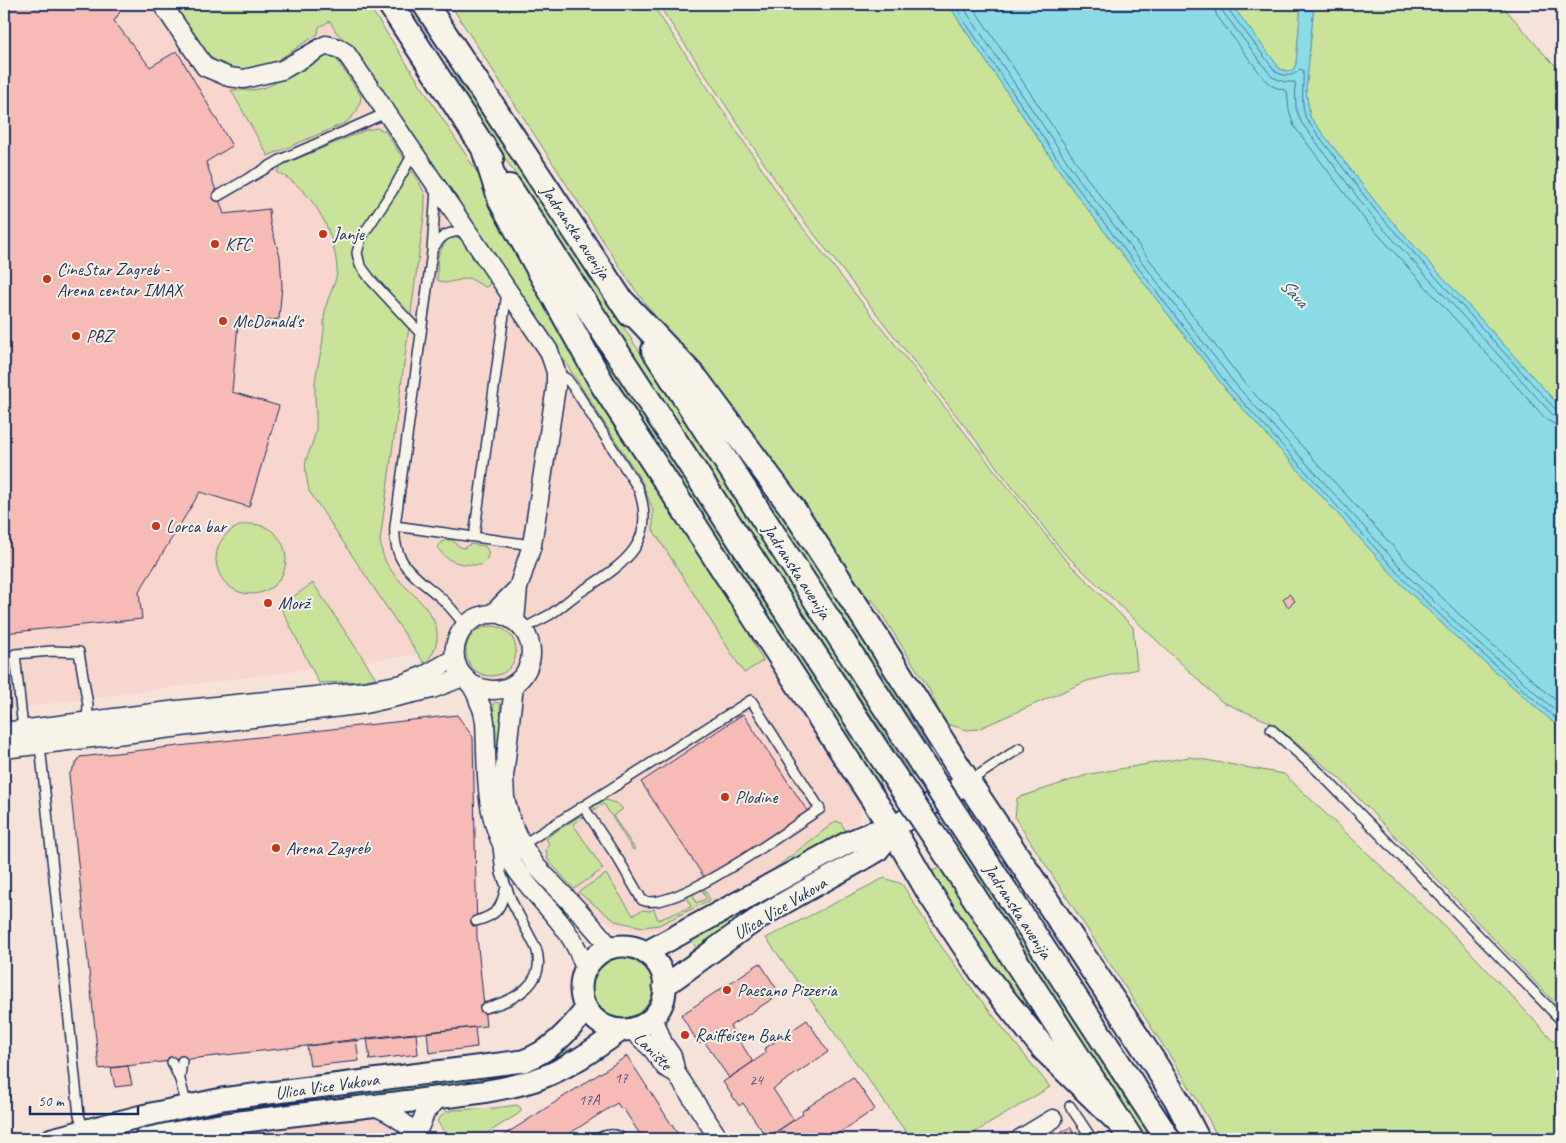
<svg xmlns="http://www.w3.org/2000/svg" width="1566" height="1143" font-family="Caveat,sans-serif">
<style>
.built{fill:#f7d6ce}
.green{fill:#c9e39a;stroke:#72897c}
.water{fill:#8bdbe7;stroke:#5e96b0}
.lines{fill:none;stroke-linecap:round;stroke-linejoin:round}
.shore{stroke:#487495;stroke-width:1}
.building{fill:#f7bbb5;stroke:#1b2f5e}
.service-casing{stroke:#1b2f5e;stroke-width:12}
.minor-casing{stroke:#1b2f5e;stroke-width:21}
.tertiary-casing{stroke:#1b2f5e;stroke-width:25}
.secondary-casing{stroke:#1b2f5e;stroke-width:28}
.service{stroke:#f7f3e8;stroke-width:9}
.minor{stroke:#f7f3e8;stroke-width:18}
.tertiary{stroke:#f7f3e8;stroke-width:21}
.secondary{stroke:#f7f3e8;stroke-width:24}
.secondary-bridge-casing{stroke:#1b2f5e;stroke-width:28;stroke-linecap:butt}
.secondary-bridge{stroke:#f7f3e8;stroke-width:24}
.poi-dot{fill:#c8321e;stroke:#f7f3e8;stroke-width:2}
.labels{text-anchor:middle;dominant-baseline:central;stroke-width:4;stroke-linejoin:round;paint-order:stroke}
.number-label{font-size:15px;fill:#525274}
.street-label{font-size:18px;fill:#1b2f5e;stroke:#f7f3e8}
.poi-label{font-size:18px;fill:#1b2f5e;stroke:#f7f3e8;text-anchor:start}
.water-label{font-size:19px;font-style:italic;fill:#315179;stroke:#f7f3e8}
</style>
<rect width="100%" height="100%" fill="#f7e2d9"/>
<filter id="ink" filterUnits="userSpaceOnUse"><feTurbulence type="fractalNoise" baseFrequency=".02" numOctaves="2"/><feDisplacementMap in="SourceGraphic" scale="10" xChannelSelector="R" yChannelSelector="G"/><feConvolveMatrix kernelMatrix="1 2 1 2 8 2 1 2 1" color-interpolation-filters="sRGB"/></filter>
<g filter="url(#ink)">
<path class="built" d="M 4,4 L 364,4 L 774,665 L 787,692 L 807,723 L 823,739 L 860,799 L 861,815 L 854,829 L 729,897 L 659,930 L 640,933 L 618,928 L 599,917 L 572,893 L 542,864 L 518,815 L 513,800 L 512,767 L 521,703 L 428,653 L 4,710 Z
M 363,1116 L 375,1116 L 385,1120 L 397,1126 L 409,1139 L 222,1139 L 230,1134 Z"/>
<path class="green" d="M 172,4 L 368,4 L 479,175 L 754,630 L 749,634 L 763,661 L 744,673 L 653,530 L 653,510 L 641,480 L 555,346 L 351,46 L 336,32 L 330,21 L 319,27 L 318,34 C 300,45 282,59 263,68 C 219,88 192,32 172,4 Z
M 450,4 L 652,4 L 792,214 L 1064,558 L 1133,627 L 1137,669 L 1087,681 L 978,729 L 967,730 L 947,724 L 941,716 L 929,689 L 872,599 L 867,602 L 631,284 Z
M 658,4 L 949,4 L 959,21 L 1072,189 L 1227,391 L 1402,585 L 1456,637 L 1562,730 L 1562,1010 L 1338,777 L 1272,723 L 1222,702 L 1064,553 L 796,211 Z
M 1231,4 L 1301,4 L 1296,64 L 1293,70 L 1287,71 L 1280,69 Z
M 1314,4 L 1501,4 L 1545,55 L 1562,72 L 1562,409 L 1380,208 L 1310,117 L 1306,91 Z
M 328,55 L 337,60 L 361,96 C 360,109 354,116 345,123 L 268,156 L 231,90 C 242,90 255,91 266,87 C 288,79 305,59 328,55 Z
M 452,73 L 487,118 L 778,564 L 917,772 L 912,776 L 774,569 L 451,76 Z
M 377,128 L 385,131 L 419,182 L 425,194 L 425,209 L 380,541 C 382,553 384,561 391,570 C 406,592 440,610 437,640 C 435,650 432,657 424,663 L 309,491 C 308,483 304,469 306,461 C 309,450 314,442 316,429 C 317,414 314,398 315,383 C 316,368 322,353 323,338 C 325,329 323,320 325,311 C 327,296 338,282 337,268 C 334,229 312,189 277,172 L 282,165 L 366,130 Z
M 453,237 L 462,239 L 470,248 L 472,258 L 487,273 L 491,280 L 488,286 L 485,287 L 469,278 L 445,283 L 437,280 L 438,256 L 447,239 Z
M 564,289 L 886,778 L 873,787 L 599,362 Z
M 724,426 L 937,746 L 930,749 L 719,430 Z
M216 559a35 35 0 1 1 70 0a35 35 0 1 1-70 0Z
M 445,540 L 452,540 L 460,547 L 464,548 L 470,544 L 485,546 L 489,553 L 486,560 L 481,565 C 465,565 447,564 438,548 L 439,544 Z
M 313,583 L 376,678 L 358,681 L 319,683 L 280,606 Z
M466 651a25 25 0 1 1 50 0a25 25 0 1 1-50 0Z
M 495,702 L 500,703 L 501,728 L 499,797 L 576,919 L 571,923 L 524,868 L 504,833 L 494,772 L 496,733 L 493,704 Z
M 1189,757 L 1284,774 L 1461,942 L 1562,1050 L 1562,1139 L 1218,1139 L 1209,1120 L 1181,1073 L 1015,818 L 1017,798 L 1090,774 Z
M 606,800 L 618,804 L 623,809 L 613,816 L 635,849 L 633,850 L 604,804 L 594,810 L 594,805 Z
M 580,816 L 583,817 L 573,824 L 603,869 L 574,889 L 548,860 L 546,849 L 549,844 L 546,838 Z
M 836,821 L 841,823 L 848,835 L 765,876 Z
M 960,840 L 1153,1139 L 1146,1139 L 955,843 Z
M 856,848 L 858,852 L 762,901 L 697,949 L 690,939 Z
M 942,865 L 1044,1022 L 1038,1025 L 1003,986 L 929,874 Z
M 606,874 L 633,915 L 643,910 L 650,911 L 654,909 L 658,920 L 691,907 L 687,896 L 693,894 L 696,903 L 706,899 L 703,891 L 705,890 L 710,900 L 659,925 L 643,927 L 615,921 L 578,892 Z
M 884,878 L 902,884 L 939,943 L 980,999 L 1050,1087 L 964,1139 L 911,1139 L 766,938 Z
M591 987a31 31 0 1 1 62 0a31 31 0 1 1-62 0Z
M 572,1048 L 573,1051 L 561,1060 L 503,1080 L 231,1114 L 337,1099 L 368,1090 L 524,1071 L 541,1065 L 561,1053 Z
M 517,1105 L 521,1108 L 521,1111 L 518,1114 L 478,1139 L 449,1139 L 437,1121 L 445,1112 L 454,1110 L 495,1108 Z"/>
<path class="water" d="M 949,4 L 1231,4 L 1280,69 L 1287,71 L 1293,70 L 1296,64 L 1301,4 L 1314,4 L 1306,91 L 1310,117 L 1380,208 L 1562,409 L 1562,730 L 1456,637 L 1402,585 L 1227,391 L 1072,189 L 959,21 Z"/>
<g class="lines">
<path class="shore" d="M 955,4 L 963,19 L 1076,186 L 1230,388 L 1406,582 L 1459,633 L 1562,724
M 962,4 L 969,16 L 1081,182 L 1235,384 L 1410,578 L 1463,629 L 1562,716
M 971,4 L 1087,178 L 1241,379 L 1416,572 L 1468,623 L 1562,706
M 1213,4 L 1217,16 L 1265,80 L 1272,86 L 1287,91 L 1289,110 L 1294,126 L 1365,220 L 1547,420 L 1554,424 L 1562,426
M 1221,4 L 1223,12 L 1272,77 L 1285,82 L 1295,82 L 1296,108 L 1301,122 L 1371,215 L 1552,414 L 1556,417 L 1562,418
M 1227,4 L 1228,9 L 1276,72 C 1286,77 1293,77 1300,69 L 1303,70 C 1304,87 1300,101 1306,119 L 1376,211 L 1556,410 L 1562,412"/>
</g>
<path class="building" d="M 4,4 L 125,4 L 114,21 L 150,67 L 177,51 L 232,146 L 206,162 L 224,214 L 269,209 L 270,223 L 280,256 L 282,286 L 279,319 L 238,324 L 232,392 L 279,406 L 249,507 L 200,492 L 139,592 L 142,619 L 4,633 Z
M 1289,594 L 1295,601 L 1288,607 L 1283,599 Z
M 743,714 L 808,812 L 706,880 L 641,782 Z
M 457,715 L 473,737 L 477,937 L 486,1026 L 99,1069 L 69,775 L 80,757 Z
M 760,963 L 780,994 L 730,1026 L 753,1062 L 729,1078 L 704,1041 L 699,1044 L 681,1015 Z
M 807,1020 L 828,1052 L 773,1089 L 794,1120 L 767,1138 L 743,1103 L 739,1106 L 723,1082 L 766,1053 L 764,1049 Z
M 475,1027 L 477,1047 L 429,1053 L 427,1032 Z
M 416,1033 L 418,1054 L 370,1060 L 367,1038 Z
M 356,1039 L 359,1061 L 310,1066 L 307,1046 Z
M 627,1056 L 681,1139 L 643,1139 L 623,1108 L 621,1109 L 617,1103 L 561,1139 L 498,1139 Z
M 128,1066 L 132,1085 L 115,1087 L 111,1068 Z
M 853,1077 L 875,1109 L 830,1139 L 765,1139 L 803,1114 L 802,1111 Z
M 1070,1127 L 1078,1139 L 1051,1139 Z"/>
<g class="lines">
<g class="service-casing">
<path id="service" d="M 414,152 L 393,190 L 361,238 L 357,253 L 360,265 L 371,280 L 421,334
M 436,188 L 432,252 L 395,526 C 392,565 416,576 441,598 C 450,606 457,616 465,625
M 218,196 L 282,159 L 386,113
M 433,249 C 443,232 449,233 467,230
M 395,526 L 532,545
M 474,537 L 507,292
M 523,629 C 532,624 542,619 551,614 C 563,606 573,596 585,589 C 626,563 658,541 638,488 L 576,391 L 567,379 L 556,372
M 4,713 L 5,732
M 23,729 L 15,654 L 52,651 L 79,652 L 88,705 L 87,721
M 1271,729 L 1320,773 L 1562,1021
M 40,745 L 79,1115 L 84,1130
M 968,782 L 1020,748
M 522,845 L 751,700 L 820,809 C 790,828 672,915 642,900 L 620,862 L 583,806
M 476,921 C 498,915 501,908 506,887
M 485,1008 C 514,1001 548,983 536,948 L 512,902 L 501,873 L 498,847
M 172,1062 L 180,1080 L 187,1106
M 180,1077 L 182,1061
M 1070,1106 L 1092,1139
M 597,1139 C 605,1134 615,1133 623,1139"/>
</g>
<g class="minor-casing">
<path id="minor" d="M 162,4 L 205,67 L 229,77 L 244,79 L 282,70 L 326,45 L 338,48 L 346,53 L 549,351 L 556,372 L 556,387 L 532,545 L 518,588
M 492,614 L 518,588 L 515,621
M 469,683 C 523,712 556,641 507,617 C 499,612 487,613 478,617 C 459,625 449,649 458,668 C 461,675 466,678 470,683 C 474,689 478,697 480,704 C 483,709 484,716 485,722 C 488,778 482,817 514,866 C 538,903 573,925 585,970
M 514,685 L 504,777 L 505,798 L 511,821 L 522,845 L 536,866 L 578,910 L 611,948
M 4,732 L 177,710 L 365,691 L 402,684 L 427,674 L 455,658
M 4,749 L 365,704 L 432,689 L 463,677
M 653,1017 L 663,1043 L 672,1056 L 676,1073 L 719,1139
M 631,1029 L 653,1050 L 665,1067 L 676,1073
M 374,1106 C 391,1113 408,1123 419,1139
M 416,1135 L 426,1111 L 440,1097
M 1020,1139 L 1053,1119"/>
</g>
<g class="tertiary-casing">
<path id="tertiary" d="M581 988a42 42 0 1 1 84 0a42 42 0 1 1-84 0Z
M 645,953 L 847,843 L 873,832 L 892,828 L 968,782
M 664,986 C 698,963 729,937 764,915 C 800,892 840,873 877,851 L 888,838 L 892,828
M 52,1139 L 142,1116 L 222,1099 L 523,1061 C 551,1051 568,1032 586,1009
M 145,1139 C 234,1119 328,1112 419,1100 C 457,1095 497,1092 535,1080 C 565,1070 594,1050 620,1031"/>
</g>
<g class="secondary-casing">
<path id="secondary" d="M 390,4 L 491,159
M 425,4 L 630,314
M 483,146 L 501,201 L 603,385 L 864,785 L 892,828 L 929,892 L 982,972 L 1044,1049 L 1119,1122
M 509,187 L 894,776
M 621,300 L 697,380 L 793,509 L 859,610 L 968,782 L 1153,1061 L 1177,1100 L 1197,1139
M 654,350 L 922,764
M 972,840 L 1168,1139
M 947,855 L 1131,1139"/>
</g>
<use href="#service" class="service"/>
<use href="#minor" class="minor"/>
<use href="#tertiary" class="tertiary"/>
<use href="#secondary" class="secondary"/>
<g class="secondary-bridge-casing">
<path id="secondary-bridge" d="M 922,764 L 972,840
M 894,776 L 947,855"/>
</g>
<use href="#secondary-bridge" class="secondary-bridge"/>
</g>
</g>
<g class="poi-dot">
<circle cx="323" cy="234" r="5"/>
<circle cx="215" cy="244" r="5"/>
<circle cx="47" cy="279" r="5"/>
<circle cx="223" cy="321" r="5"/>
<circle cx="76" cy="336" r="5"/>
<circle cx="156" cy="526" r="5"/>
<circle cx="268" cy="603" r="5"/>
<circle cx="725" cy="797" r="5"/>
<circle cx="276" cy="848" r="5"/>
<circle cx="727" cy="990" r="5"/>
<circle cx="685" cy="1035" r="5"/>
</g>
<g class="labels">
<g class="number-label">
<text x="621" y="1078">17</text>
<text x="756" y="1080">24</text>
<text x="589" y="1100">17A</text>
</g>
<g class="street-label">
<text transform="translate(576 232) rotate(56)">Jadranska avenija</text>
<text transform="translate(797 571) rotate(57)">Jadranska avenija</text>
<text transform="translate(780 908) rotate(-31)">Ulica Vice Vukova</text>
<text transform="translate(1018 911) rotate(57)">Jadranska avenija</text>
<text transform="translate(653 1051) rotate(45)">Lanište</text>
<text transform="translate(327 1086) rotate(-8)">Ulica Vice Vukova</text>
</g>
<g class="poi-label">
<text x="333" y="234">Janje</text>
<text x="225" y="244">KFC</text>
<text x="57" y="269">CineStar Zagreb -<tspan x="57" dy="21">Arena centar IMAX</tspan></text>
<text x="233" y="321">McDonald's</text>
<text x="86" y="336">PBZ</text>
<text x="166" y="526">Lorca bar</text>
<text x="278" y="603">Morž</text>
<text x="735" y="797">Plodine</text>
<text x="286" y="848">Arena Zagreb</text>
<text x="737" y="990">Paesano Pizzeria</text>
<text x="695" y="1035">Raiffeisen Bank</text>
</g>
<g class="water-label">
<text transform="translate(1294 293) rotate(47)">Sava</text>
</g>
</g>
<rect width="1566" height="1143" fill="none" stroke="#f7f3e8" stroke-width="20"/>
<rect x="10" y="10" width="1546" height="1123" fill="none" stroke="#1b2f5e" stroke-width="2" filter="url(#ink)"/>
<path d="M30 1106v8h108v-8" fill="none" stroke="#1b2f5e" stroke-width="2.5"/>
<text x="38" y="1106" font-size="15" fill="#1b2f5e" stroke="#f7f3e8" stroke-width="4" paint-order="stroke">50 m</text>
</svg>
